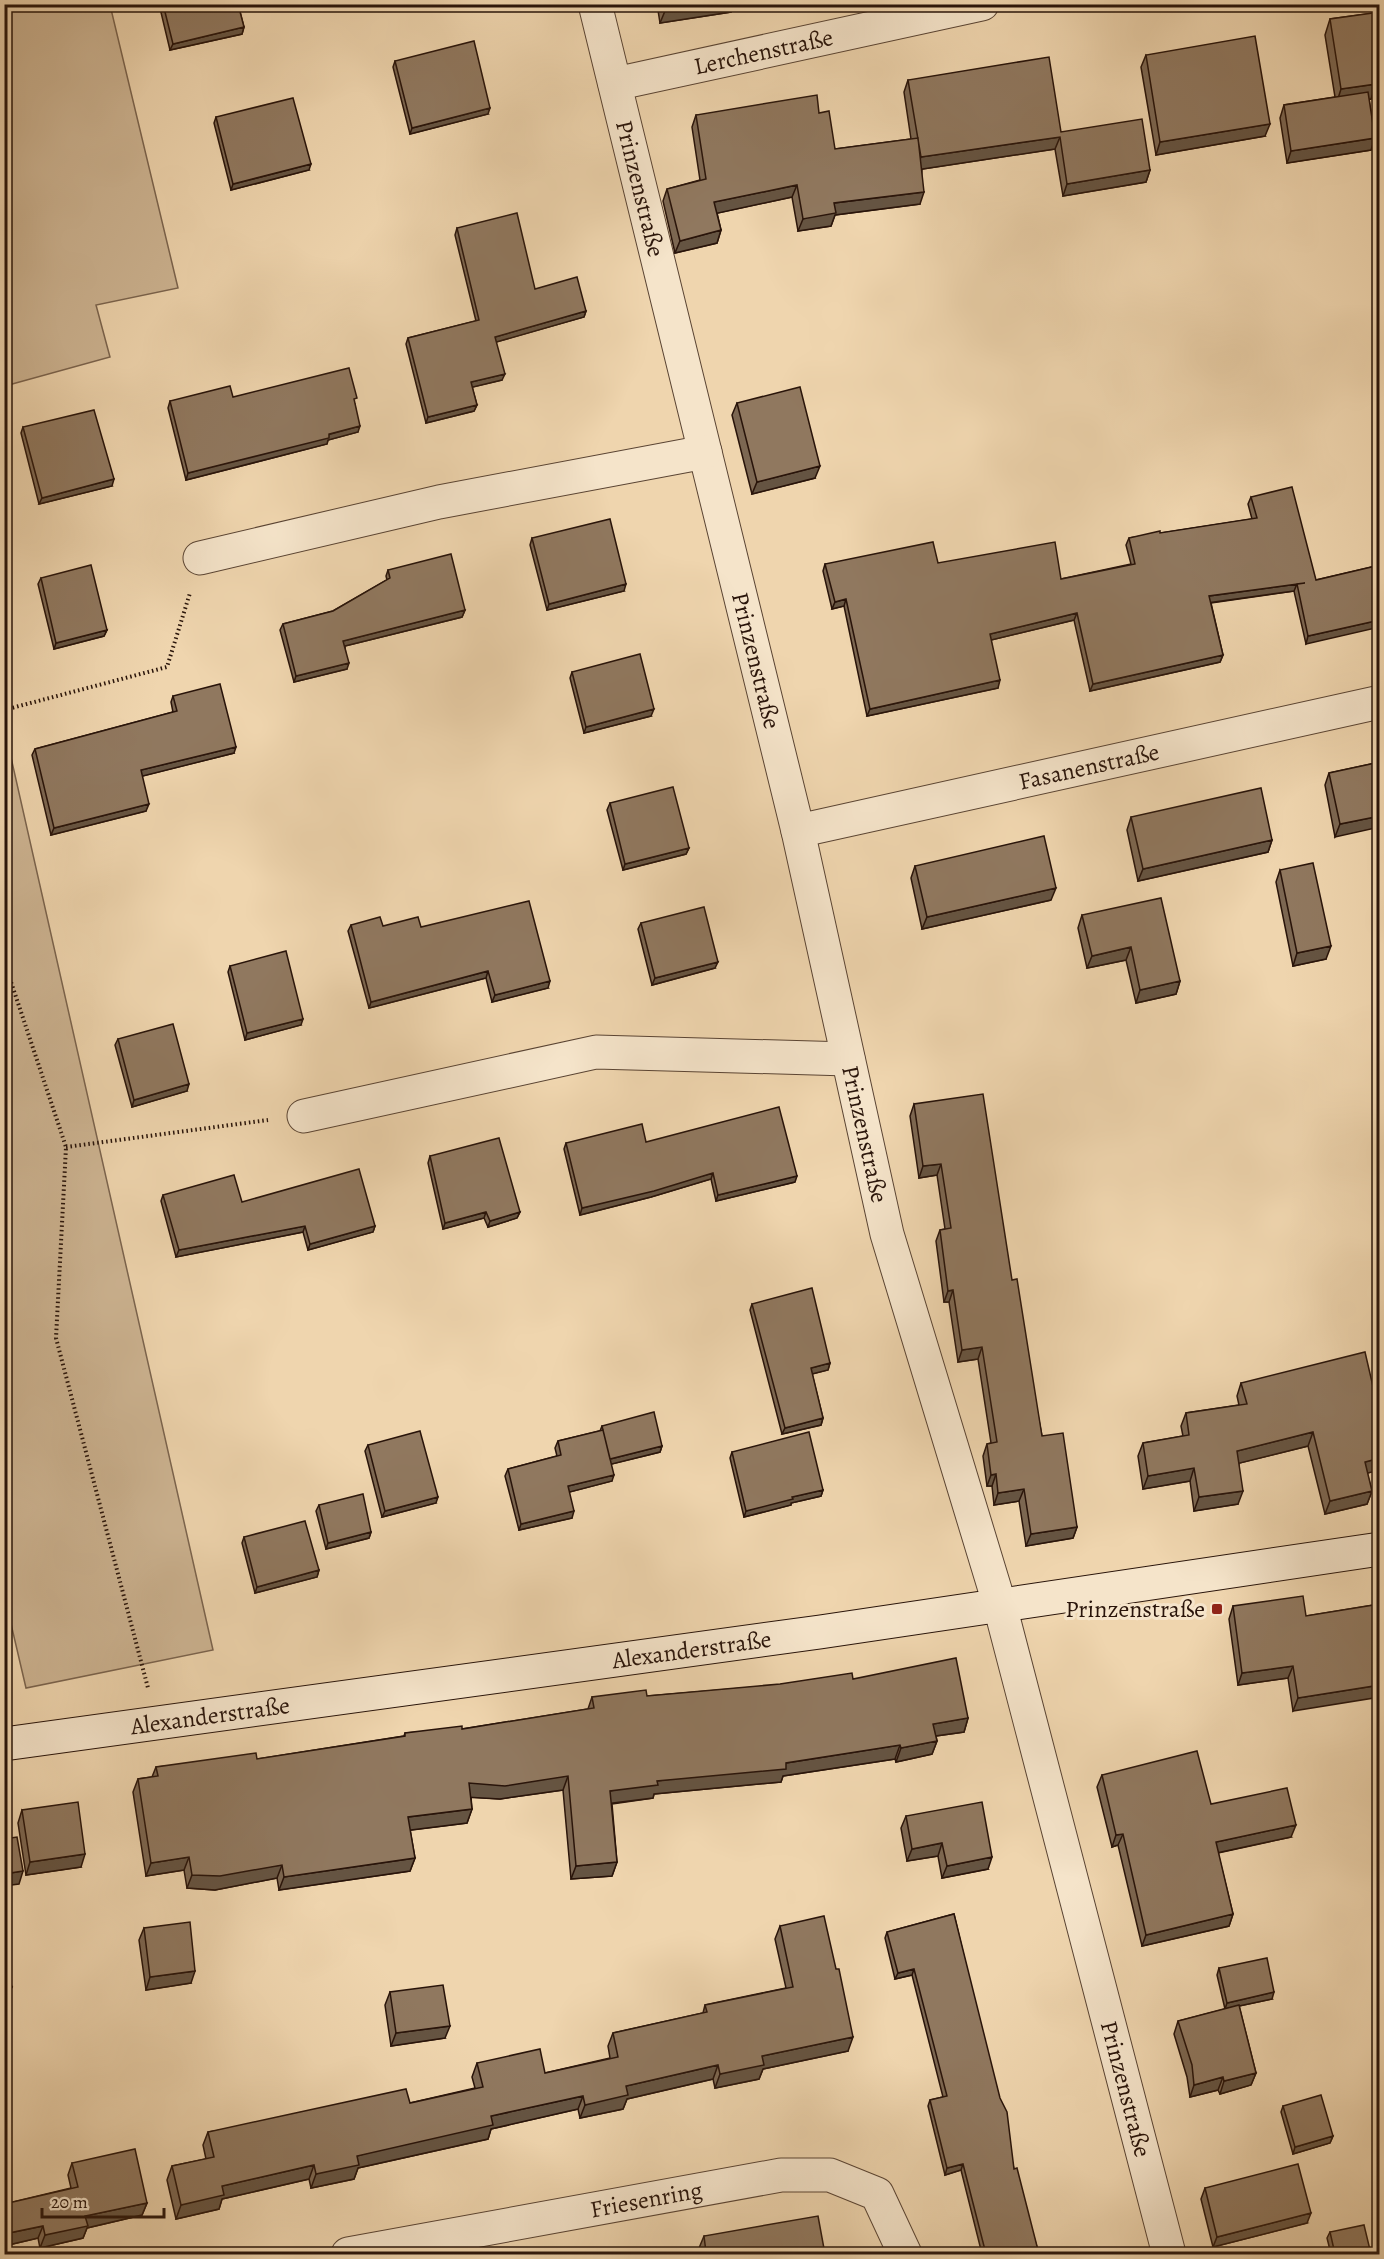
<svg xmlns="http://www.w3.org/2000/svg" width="1384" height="2259" font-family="Alegreya,serif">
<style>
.green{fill:#cdb492;stroke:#7b644e;stroke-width:1.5}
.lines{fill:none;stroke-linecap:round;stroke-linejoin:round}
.street-casing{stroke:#5a4433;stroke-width:35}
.secondary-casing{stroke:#29140a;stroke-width:35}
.path{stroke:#29140a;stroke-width:4;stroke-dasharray:1.5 3;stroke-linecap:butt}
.street{stroke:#f5e4ca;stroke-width:33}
.secondary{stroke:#f5e4ca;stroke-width:33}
.wall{fill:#7c6752;stroke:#29140a;stroke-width:1.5}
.shaded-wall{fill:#655442;stroke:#29140a;stroke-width:1.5}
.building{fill:#90785f;stroke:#29140a;stroke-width:1.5}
.poi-dot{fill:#8f2418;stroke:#f5e4ca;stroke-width:2}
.labels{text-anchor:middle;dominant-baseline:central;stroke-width:6;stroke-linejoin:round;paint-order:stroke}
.street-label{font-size:24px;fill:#29140a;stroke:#f5e4ca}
.poi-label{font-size:24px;fill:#29140a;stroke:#f5e4ca;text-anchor:end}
</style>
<rect width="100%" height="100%" fill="#efd5ae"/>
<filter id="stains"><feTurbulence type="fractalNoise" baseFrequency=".00333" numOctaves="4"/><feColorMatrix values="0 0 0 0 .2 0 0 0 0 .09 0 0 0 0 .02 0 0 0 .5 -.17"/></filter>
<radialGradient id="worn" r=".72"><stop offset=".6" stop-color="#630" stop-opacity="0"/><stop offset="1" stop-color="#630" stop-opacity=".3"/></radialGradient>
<path class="green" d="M 5,4 L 110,5 L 178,288 L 96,305 L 110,357 L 5,386 Z
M 5,731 L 213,1650 L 26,1688 L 4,1594 Z"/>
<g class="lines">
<g class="street-casing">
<g id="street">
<path id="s1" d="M 595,4 L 798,831 L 887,1234 L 1000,1606 L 1169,2254"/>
<path id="s2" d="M 615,84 L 982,4"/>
<path d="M 200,558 L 439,502 L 705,452"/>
<path id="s3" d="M 798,831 L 1380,702"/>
<path d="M 304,1116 L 596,1052 L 848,1059"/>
<path id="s4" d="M 348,2254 L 781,2175 L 830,2175 L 877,2194 L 905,2254"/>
</g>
</g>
<g class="secondary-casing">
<g id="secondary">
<path id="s5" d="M 4,1744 L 820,1632 L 1380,1549"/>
</g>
</g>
<path class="path" d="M 4,710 L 167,667 L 190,593
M 4,961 L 66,1147 L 56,1338 L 148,1688
M 66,1147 L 268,1120"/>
<use href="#street" class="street"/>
<use href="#secondary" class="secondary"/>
</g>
<path class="wall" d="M 159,4 L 238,4 L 244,27 L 242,34 L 170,50 Z
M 657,4 L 734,4 L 731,12 L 660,23 Z
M 1380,12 L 1380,83 L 1376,83 L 1371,99 L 1369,99 L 1375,138 L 1371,150 L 1287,163 L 1280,118 L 1284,105 L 1335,97 L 1325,35 L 1330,19 Z
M 1146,55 L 1265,136 L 1156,155 L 1141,67 Z
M 395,61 L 488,114 L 410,134 L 393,67 Z
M 908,80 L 1061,132 L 1150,170 L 1146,182 L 1063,196 L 1055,149 L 922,169 L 920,204 L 835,215 L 831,226 L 798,231 L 792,197 L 717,213 L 721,230 L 717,243 L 675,253 L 663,201 L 667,189 L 700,180 L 692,127 L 696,115 L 819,113 L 835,149 L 911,139 L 904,92 Z
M 216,117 L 309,170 L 231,190 L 214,123 Z
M 457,228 L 535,289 L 586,311 L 584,317 L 496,342 L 502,380 L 472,387 L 477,405 L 474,411 L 426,423 L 406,344 L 408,338 L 476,321 L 455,235 Z
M 233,397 L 355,404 L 358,432 L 328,440 L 327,444 L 186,480 L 168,408 L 170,401 Z
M 737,403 L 815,478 L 752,494 L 732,415 Z
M 23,427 L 112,486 L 39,504 L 21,433 Z
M 1251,497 L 1316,580 L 1380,565 L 1306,644 L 1294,591 L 1211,603 L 1223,655 L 1220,662 L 1090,691 L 1074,620 L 991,640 L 998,688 L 867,716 L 844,606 L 832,609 L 823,571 L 825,564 L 938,563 L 1061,579 L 1131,564 L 1126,545 L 1129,538 L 1252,519 L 1248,504 Z
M 532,538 L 624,591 L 547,610 L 530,545 Z
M 388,570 L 465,610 L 462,617 L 345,646 L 347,669 L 294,682 L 280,630 L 283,624 L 333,611 L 387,580 L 386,576 Z
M 41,578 L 107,630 L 104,636 L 54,649 L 38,584 Z
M 572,672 L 651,716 L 584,733 L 570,678 Z
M 173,696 L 234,753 L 142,776 L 146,811 L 51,835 L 32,755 L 35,749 L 173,712 L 171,702 Z
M 1380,762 L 1335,837 L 1325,785 L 1329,773 Z
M 610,803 L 689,848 L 686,854 L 623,870 L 607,810 Z
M 1131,817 L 1272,840 L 1268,852 L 1138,881 L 1127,830 Z
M 915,866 L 1051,900 L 922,929 L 911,878 Z
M 1280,870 L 1326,959 L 1293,966 L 1276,882 Z
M 1082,915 L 1180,981 L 1176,994 L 1136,1003 L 1126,960 L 1087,968 L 1078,928 Z
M 641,923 L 715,968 L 652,985 L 638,929 Z
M 351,925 L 421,927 L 548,988 L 492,1002 L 486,978 L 369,1008 L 348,931 Z
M 230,966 L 301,1025 L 245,1040 L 228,972 Z
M 118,1039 L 187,1091 L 132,1107 L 115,1045 Z
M 914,1104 L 1012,1280 L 1042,1436 L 1077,1527 L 1073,1538 L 1026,1546 L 1019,1501 L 994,1505 L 992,1486 L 987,1486 L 983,1456 L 987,1444 L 991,1443 L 978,1359 L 958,1362 L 949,1302 L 944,1302 L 936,1241 L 940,1230 L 945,1229 L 937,1175 L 919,1178 L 910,1116 Z
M 646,1142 L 795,1182 L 716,1201 L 711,1179 L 651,1197 L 580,1215 L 564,1149 L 566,1143 Z
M 430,1156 L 520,1212 L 517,1218 L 488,1227 L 484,1218 L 443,1229 L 428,1163 Z
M 163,1195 L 242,1202 L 375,1226 L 373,1232 L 308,1250 L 303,1232 L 176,1257 L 161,1201 Z
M 752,1304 L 830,1363 L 828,1370 L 812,1374 L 823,1418 L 821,1425 L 782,1434 L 750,1310 Z
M 1241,1383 L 1374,1391 L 1380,1390 L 1380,1470 L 1367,1473 L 1372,1491 L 1367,1504 L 1325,1514 L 1308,1446 L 1239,1463 L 1238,1504 L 1194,1511 L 1190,1481 L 1143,1489 L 1138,1456 L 1143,1443 L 1183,1436 L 1181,1426 L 1186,1413 L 1239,1405 L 1237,1396 Z
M 602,1426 L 662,1446 L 660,1452 L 611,1464 L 612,1481 L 569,1492 L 572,1518 L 519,1530 L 505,1476 L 508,1469 L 557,1456 L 555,1448 L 558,1441 L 600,1431 Z
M 368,1445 L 436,1503 L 382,1517 L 365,1451 Z
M 732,1452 L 823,1490 L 821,1496 L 791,1503 L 791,1505 L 744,1517 L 730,1458 Z
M 319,1505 L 371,1532 L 369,1538 L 326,1549 L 316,1511 Z
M 244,1537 L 319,1570 L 317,1577 L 255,1593 L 242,1543 Z
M 1380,1604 L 1293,1711 L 1288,1678 L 1238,1685 L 1229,1619 L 1233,1606 L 1306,1616 Z
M 853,1679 L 968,1718 L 964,1732 L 936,1736 L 937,1741 L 932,1754 L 896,1762 L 895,1759 L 783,1776 L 781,1782 L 654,1794 L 653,1798 L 612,1804 L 617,1862 L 612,1876 L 571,1879 L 563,1790 L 500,1799 L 471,1797 L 472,1809 L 467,1823 L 410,1830 L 415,1858 L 410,1871 L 279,1890 L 277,1878 L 215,1890 L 187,1888 L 184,1870 L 146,1876 L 133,1792 L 138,1779 L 152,1777 L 156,1767 L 257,1759 L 404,1736 L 405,1733 L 462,1729 L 588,1709 L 592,1697 L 647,1696 Z
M 1102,1775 L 1211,1804 L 1291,1837 L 1218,1853 L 1233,1914 L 1229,1926 L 1142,1946 L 1118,1845 L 1112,1847 L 1097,1787 Z
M 22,1810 L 81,1867 L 26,1875 L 18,1823 Z
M 906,1816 L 988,1869 L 942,1878 L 938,1856 L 907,1861 L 901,1828 Z
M 954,1914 L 1014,2169 L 1039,2254 L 982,2254 L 961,2170 L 945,2175 L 928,2106 L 930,2100 L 943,2097 L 912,1975 L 895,1979 L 885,1938 L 887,1932 Z
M 780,1926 L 848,2051 L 763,2069 L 759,2079 L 715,2088 L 713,2079 L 627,2099 L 623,2109 L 580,2118 L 578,2109 L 491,2129 L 488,2139 L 358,2168 L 354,2179 L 311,2188 L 309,2179 L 222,2199 L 219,2209 L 176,2219 L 167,2180 L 172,2166 L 206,2159 L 203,2145 L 208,2132 L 410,2103 L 475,2088 L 472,2077 L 477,2063 L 545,2073 L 610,2058 L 608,2046 L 613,2033 L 703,2013 L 705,2005 L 786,1988 L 775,1939 Z
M 144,1928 L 191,1983 L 146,1990 L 139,1940 Z
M 1219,1968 L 1272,1999 L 1239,2006 L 1256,2073 L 1251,2085 L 1220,2094 L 1218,2090 L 1190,2097 L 1187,2077 L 1174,2034 L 1178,2021 L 1225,2009 L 1217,1975 Z
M 390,1992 L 445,2038 L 391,2046 L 385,2005 Z
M 1283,2106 L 1333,2136 L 1330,2143 L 1293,2154 L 1281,2112 Z
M 72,2163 L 147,2203 L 142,2215 L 87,2228 L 83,2238 L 40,2248 L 38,2238 L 4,2246 L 4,2204 L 71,2188 L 68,2175 Z
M 1205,2188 L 1307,2223 L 1213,2247 L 1201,2199 Z
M 1330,2232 L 1371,2254 L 1331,2254 L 1327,2238 Z
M 704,2236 L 825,2254 L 700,2253 L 699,2248 Z"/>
<path class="shaded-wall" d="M 706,4 L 734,4 L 731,12 L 660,23 L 665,11 Z
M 244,27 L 242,34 L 170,50 L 173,44 Z
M 1380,68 L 1380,83 L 1368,85 L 1374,69 Z
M 1376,84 L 1371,99 L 1336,105 L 1341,89 Z
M 490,108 L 488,114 L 410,134 L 412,128 Z
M 1270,124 L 1265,136 L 1156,155 L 1160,142 Z
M 1060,137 L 1055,149 L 916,170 L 921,157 Z
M 1375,138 L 1371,150 L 1287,163 L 1291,151 Z
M 311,164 L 309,170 L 231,190 L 233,184 Z
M 1150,170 L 1146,182 L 1063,196 L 1067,184 Z
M 797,185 L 792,197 L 709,215 L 714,202 Z
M 924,192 L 920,204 L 835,215 L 831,226 L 798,231 L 803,219 L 834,203 Z
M 721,230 L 717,243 L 675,253 L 680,241 Z
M 586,311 L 584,317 L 493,343 L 495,337 Z
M 505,374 L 502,380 L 469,388 L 471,382 Z
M 477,405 L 474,411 L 426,423 L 428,417 Z
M 360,426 L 358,432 L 328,440 L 327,444 L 186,480 L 188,473 Z
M 820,466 L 815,478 L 752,494 L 757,482 Z
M 114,479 L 112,486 L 39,504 L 42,498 Z
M 1305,583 L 1297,584 L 1294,591 L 1207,603 L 1209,596 Z
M 626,584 L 624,591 L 547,610 L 549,604 Z
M 846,599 L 844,606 L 832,609 L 835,602 Z
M 465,610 L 462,617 L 341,647 L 343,641 Z
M 1077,613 L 1074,620 L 987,641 L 990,634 Z
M 1380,620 L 1380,627 L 1306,644 L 1308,636 Z
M 107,630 L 104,636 L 54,649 L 56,643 Z
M 1223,655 L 1220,662 L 1090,691 L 1093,684 Z
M 349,663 L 347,669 L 294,682 L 296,676 Z
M 1000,680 L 998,688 L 867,716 L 870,709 Z
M 654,709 L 651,716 L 584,733 L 586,727 Z
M 236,747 L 234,753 L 139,777 L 141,770 Z
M 149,804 L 146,811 L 51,835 L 54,828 Z
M 1380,816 L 1380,827 L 1335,837 L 1340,824 Z
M 1272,840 L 1268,852 L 1138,881 L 1143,869 Z
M 689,848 L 686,854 L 623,870 L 625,864 Z
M 1056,888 L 1051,900 L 922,929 L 927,917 Z
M 1331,946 L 1326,959 L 1293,966 L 1297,953 Z
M 1131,947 L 1126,960 L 1087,968 L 1092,956 Z
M 718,962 L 715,968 L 652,985 L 655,978 Z
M 488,971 L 486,978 L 369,1008 L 371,1002 Z
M 550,981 L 548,988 L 492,1002 L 495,995 Z
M 1180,981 L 1176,994 L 1136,1003 L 1140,990 Z
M 303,1019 L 301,1025 L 245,1040 L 247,1033 Z
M 189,1084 L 187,1091 L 132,1107 L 134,1100 Z
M 941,1164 L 937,1175 L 919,1178 L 923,1166 Z
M 713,1173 L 711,1179 L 651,1197 L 580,1215 L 582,1208 Z
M 797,1176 L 795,1182 L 716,1201 L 718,1195 Z
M 486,1212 L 484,1218 L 443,1229 L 445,1223 Z
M 520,1212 L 517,1218 L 488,1227 L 490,1221 Z
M 305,1226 L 303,1232 L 176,1257 L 179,1250 Z
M 375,1226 L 373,1232 L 308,1250 L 310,1244 Z
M 953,1290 L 949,1302 L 944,1302 L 948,1291 Z
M 982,1347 L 978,1359 L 958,1362 L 962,1350 Z
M 830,1363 L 828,1370 L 808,1375 L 811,1368 Z
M 823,1418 L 821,1425 L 782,1434 L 785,1428 Z
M 1313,1432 L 1308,1446 L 1232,1465 L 1237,1451 Z
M 662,1446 L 660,1452 L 608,1465 L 610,1459 Z
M 1380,1458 L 1380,1470 L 1360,1475 L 1365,1462 Z
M 1194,1468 L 1190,1481 L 1143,1489 L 1148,1476 Z
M 996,1474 L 992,1486 L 987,1486 L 991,1475 Z
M 614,1475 L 612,1481 L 566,1493 L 568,1486 Z
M 1024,1489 L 1019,1501 L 994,1505 L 998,1493 Z
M 823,1490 L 821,1496 L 791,1503 L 791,1505 L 744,1517 L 746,1511 L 792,1497 Z
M 1243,1491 L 1238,1504 L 1194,1511 L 1199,1497 Z
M 1372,1491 L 1367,1504 L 1325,1514 L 1330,1501 Z
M 438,1497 L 436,1503 L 382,1517 L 385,1511 Z
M 574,1511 L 572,1518 L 519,1530 L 521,1524 Z
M 1077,1527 L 1073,1538 L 1026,1546 L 1031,1534 Z
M 371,1532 L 369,1538 L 326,1549 L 328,1543 Z
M 319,1570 L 317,1577 L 255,1593 L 257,1587 Z
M 1293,1666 L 1288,1678 L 1238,1685 L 1242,1673 Z
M 1380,1685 L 1380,1697 L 1293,1711 L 1298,1698 Z
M 968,1718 L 964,1732 L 928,1737 L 933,1724 Z
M 937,1741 L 932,1754 L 896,1762 L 901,1748 Z
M 900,1745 L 895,1759 L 783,1776 L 781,1782 L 654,1794 L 653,1798 L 605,1804 L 610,1791 L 657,1781 L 786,1763 Z
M 568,1776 L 563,1790 L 500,1799 L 464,1797 L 469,1783 Z
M 472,1809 L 467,1823 L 403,1831 L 408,1817 Z
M 1296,1825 L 1291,1837 L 1212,1854 L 1216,1842 Z
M 1123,1834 L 1118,1845 L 1112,1847 L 1116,1835 Z
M 942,1843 L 938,1856 L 907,1861 L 912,1849 Z
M 85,1854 L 81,1867 L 26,1875 L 30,1862 Z
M 189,1857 L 184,1870 L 146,1876 L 151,1863 Z
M 992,1857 L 988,1869 L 942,1878 L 947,1866 Z
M 415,1858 L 410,1871 L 279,1890 L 284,1877 Z
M 617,1862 L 612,1876 L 571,1879 L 576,1866 Z
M 282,1865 L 277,1878 L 215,1890 L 187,1888 L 192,1875 Z
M 23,1871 L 19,1884 L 4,1886 L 4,1874 Z
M 1233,1914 L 1229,1926 L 1142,1946 L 1146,1935 Z
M 914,1969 L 912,1975 L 895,1979 L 898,1973 Z
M 195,1971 L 191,1983 L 146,1990 L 150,1977 Z
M 12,1987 L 7,2000 L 4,2001 L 4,1989 Z
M 1274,1992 L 1272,1999 L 1225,2009 L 1227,2003 Z
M 450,2026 L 445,2038 L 391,2046 L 396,2033 Z
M 853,2037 L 848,2051 L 763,2069 L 759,2079 L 715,2088 L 720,2074 L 762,2056 Z
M 718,2065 L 713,2079 L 627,2099 L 623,2109 L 580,2118 L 585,2105 L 626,2086 Z
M 1256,2073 L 1251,2085 L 1220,2094 L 1224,2081 Z
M 1223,2077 L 1218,2090 L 1190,2097 L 1194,2085 Z
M 583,2096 L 578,2109 L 491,2129 L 488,2139 L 358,2168 L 354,2179 L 311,2188 L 316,2174 L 357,2156 L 491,2116 Z
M 1333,2136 L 1330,2143 L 1293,2154 L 1295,2147 Z
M 963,2164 L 961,2170 L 945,2175 L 947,2168 Z
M 314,2165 L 309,2179 L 222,2199 L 219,2209 L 176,2219 L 181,2205 L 222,2186 Z
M 147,2203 L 142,2215 L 87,2228 L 83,2238 L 40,2248 L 45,2235 L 85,2216 Z
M 1311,2213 L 1307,2223 L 1213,2247 L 1217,2237 Z
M 43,2226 L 38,2238 L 4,2246 L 4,2234 Z"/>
<path class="building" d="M 163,4 L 238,4 L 244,27 L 173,44 Z
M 664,4 L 706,4 L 665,11 Z
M 1380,12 L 1380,68 L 1374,69 L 1376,84 L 1341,89 L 1330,19 Z
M 1255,36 L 1270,124 L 1160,142 L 1146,55 Z
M 474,41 L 490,108 L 412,128 L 395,61 Z
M 1049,57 L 1061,132 L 1142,119 L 1150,170 L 1067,184 L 1060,137 L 921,157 L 908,80 Z
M 1368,92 L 1375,138 L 1291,151 L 1284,105 Z
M 817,95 L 819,113 L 829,111 L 835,149 L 918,138 L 924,192 L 834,203 L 836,213 L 803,219 L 797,185 L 714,202 L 721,230 L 680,241 L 667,189 L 706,179 L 696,115 Z
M 293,98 L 311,164 L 233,184 L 216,117 Z
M 517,213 L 535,289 L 577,277 L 586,311 L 495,337 L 505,374 L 471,382 L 477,405 L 428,417 L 408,338 L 479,320 L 457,228 Z
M 349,368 L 357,398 L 354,399 L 360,426 L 329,434 L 329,438 L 188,473 L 170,401 L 230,386 L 233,397 Z
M 800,387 L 820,466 L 757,482 L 737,403 Z
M 94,410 L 114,479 L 42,498 L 23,427 Z
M 1292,487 L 1316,580 L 1380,565 L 1380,620 L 1308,636 L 1297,584 L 1305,583 L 1209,596 L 1223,655 L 1093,684 L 1077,613 L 990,634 L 1000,680 L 870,709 L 846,599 L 835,602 L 825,564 L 933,542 L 938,563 L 1055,542 L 1061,579 L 1135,564 L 1129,538 L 1160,531 L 1160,533 L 1257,518 L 1251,497 Z
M 610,519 L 626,584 L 549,604 L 532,538 Z
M 451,554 L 465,610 L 343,641 L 349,663 L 296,676 L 283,624 L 333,611 L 390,578 L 388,570 Z
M 91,565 L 107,630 L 56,643 L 41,578 Z
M 640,654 L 654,709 L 586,727 L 572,672 Z
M 220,684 L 236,747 L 141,770 L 149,804 L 54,828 L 35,749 L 177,711 L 173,696 Z
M 1380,762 L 1380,816 L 1340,824 L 1329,773 Z
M 673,787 L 689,848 L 625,864 L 610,803 Z
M 1261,788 L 1272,840 L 1143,869 L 1131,817 Z
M 1044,836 L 1056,888 L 927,917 L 915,866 Z
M 1313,863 L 1331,946 L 1297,953 L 1280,870 Z
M 1161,898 L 1180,981 L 1140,990 L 1131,947 L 1092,956 L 1082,915 Z
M 529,901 L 550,981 L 495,995 L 488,971 L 371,1002 L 351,925 L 380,917 L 383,926 L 418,917 L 421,927 Z
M 704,907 L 718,962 L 655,978 L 641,923 Z
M 286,951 L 303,1019 L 247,1033 L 230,966 Z
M 173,1024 L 189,1084 L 134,1100 L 118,1039 Z
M 983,1094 L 1012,1280 L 1017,1279 L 1042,1436 L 1063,1433 L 1077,1527 L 1031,1534 L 1024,1489 L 998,1493 L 996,1474 L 991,1475 L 987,1444 L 997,1442 L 982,1347 L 962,1350 L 953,1290 L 948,1291 L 940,1230 L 951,1228 L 941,1164 L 923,1166 L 914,1104 Z
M 779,1107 L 797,1176 L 718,1195 L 713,1173 L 654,1191 L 582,1208 L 566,1143 L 642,1124 L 646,1142 Z
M 499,1138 L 520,1212 L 490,1221 L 486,1212 L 445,1223 L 430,1156 Z
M 359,1169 L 375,1226 L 310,1244 L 305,1226 L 179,1250 L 163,1195 L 234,1175 L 242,1202 Z
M 812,1288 L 830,1363 L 811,1368 L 823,1418 L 785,1428 L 752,1304 Z
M 1365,1352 L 1374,1391 L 1380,1390 L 1380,1458 L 1365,1462 L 1372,1491 L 1330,1501 L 1313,1432 L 1237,1451 L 1243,1491 L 1199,1497 L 1194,1468 L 1148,1476 L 1143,1443 L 1189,1435 L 1186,1413 L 1247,1404 L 1241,1383 Z
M 654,1412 L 662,1446 L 610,1459 L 602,1426 Z
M 603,1430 L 614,1475 L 568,1486 L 574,1511 L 521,1524 L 508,1469 L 561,1455 L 558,1441 Z
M 420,1431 L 438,1497 L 385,1511 L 368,1445 Z
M 809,1432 L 823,1490 L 792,1497 L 793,1499 L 746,1511 L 732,1452 Z
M 363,1494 L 371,1532 L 328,1543 L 319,1505 Z
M 305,1521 L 319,1570 L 257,1587 L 244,1537 Z
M 1303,1596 L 1306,1616 L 1380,1604 L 1380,1685 L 1298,1698 L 1293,1666 L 1242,1673 L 1233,1606 Z
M 956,1658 L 968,1718 L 933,1724 L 937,1741 L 901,1748 L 900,1745 L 786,1763 L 786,1769 L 657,1781 L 658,1785 L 610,1791 L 617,1862 L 576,1866 L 568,1776 L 505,1786 L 469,1783 L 472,1809 L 408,1817 L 415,1858 L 284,1877 L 282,1865 L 220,1876 L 192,1875 L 189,1857 L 151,1863 L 138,1779 L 158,1776 L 156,1767 L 256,1753 L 257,1759 L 405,1736 L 405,1733 L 462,1726 L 462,1729 L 594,1708 L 592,1697 L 646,1690 L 647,1696 L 780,1684 L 852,1673 L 853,1679 Z
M 1197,1751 L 1211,1804 L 1287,1788 L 1296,1825 L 1216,1842 L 1233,1914 L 1146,1935 L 1123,1834 L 1116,1835 L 1102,1775 Z
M 78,1802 L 85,1854 L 30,1862 L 22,1810 Z
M 982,1802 L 992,1857 L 947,1866 L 942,1843 L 912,1849 L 906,1816 Z
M 17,1837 L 23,1871 L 4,1874 L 4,1839 Z
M 954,1914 L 1000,2098 L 1007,2112 L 1014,2169 L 1017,2168 L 1039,2254 L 986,2254 L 963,2164 L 947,2168 L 930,2100 L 947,2096 L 914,1969 L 898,1973 L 887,1932 Z
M 824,1916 L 836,1969 L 839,1969 L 853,2037 L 762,2056 L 764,2065 L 720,2074 L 718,2065 L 626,2086 L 628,2095 L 585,2105 L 583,2096 L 491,2116 L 493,2125 L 357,2156 L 359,2165 L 316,2174 L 314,2165 L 222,2186 L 224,2195 L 181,2205 L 172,2166 L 214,2157 L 208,2132 L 406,2089 L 410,2103 L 483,2087 L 477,2063 L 540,2049 L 545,2073 L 618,2057 L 613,2033 L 707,2012 L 705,2005 L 793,1987 L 780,1926 Z
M 190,1922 L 195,1971 L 150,1977 L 144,1928 Z
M 1267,1958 L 1274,1992 L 1227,2003 L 1219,1968 Z
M 4,1959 L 12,1987 L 4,1989 Z
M 443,1985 L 450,2026 L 396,2033 L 390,1992 Z
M 1239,2005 L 1256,2073 L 1224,2081 L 1223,2077 L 1194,2085 L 1192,2065 L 1178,2021 Z
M 1321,2095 L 1333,2136 L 1295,2147 L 1283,2106 Z
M 135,2149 L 147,2203 L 85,2216 L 88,2226 L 45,2235 L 43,2226 L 4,2234 L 4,2204 L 78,2187 L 72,2163 Z
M 1298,2164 L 1311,2213 L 1217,2237 L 1205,2188 Z
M 818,2216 L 825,2254 L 692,2254 L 706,2252 L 704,2236 Z
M 1364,2225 L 1371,2254 L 1335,2254 L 1330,2232 Z
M 623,2252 L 624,2254 L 609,2254 Z"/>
<rect class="poi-dot" x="1211" y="1603" width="12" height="12" rx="3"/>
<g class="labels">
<g class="street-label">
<text stroke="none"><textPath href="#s2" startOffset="152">Lerchenstraße</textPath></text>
<text stroke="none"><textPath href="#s1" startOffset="190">Prinzenstraße</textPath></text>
<text stroke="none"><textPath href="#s1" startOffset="676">Prinzenstraße</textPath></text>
<text stroke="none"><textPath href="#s3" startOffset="298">Fasanenstraße</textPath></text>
<text stroke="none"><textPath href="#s1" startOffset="1162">Prinzenstraße</textPath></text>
<text stroke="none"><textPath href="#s5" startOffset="694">Alexanderstraße</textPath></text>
<text stroke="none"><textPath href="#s5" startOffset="208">Alexanderstraße</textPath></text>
<text stroke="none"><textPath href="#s1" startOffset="2152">Prinzenstraße</textPath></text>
<text stroke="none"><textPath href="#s4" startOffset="303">Friesenring</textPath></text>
</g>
<g class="poi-label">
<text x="1205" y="1609">Prinzenstraße</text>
</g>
</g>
<rect width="1384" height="2259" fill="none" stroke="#efd5ae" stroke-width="24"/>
<rect x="6" y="6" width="1372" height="2247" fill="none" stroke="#29140a" stroke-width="3"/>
<rect x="12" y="12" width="1360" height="2235" fill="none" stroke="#29140a" stroke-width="1.5"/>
<path d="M42 2208v9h122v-9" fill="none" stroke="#29140a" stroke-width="3"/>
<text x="51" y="2208" font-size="18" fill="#29140a" stroke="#f5e4ca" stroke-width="4.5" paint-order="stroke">20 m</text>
<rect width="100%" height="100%" filter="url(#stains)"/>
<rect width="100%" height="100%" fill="url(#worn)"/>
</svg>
